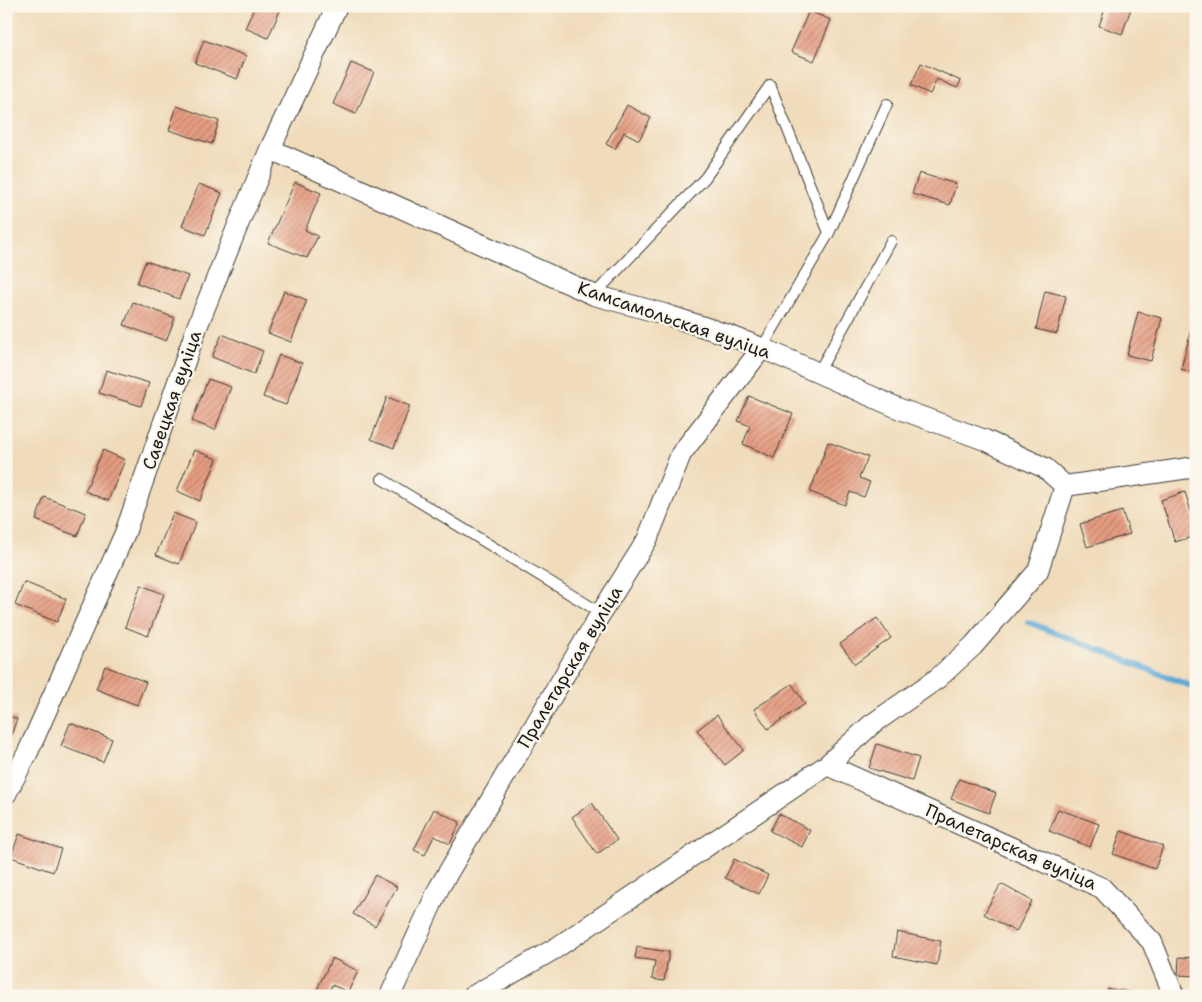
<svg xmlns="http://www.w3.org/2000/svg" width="1202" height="1002" font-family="'Shantell Sans',sans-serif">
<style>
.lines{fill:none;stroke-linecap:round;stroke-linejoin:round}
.stream{stroke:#5faad7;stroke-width:6}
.building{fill:url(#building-hatch)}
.service-casing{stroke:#3c3934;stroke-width:12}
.minor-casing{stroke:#3c3934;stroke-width:22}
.service{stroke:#fff;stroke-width:10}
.minor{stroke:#fff;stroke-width:20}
.labels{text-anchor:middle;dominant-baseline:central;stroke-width:4.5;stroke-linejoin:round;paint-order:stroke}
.street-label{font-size:18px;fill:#1c1c1c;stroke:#fbf7ec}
</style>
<defs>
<pattern id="building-hatch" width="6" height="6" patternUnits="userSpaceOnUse" patternTransform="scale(1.25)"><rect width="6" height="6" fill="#e69d82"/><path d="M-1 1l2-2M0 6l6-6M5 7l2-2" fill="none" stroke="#ba7f6a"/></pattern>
</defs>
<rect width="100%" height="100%" fill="#fbf7ec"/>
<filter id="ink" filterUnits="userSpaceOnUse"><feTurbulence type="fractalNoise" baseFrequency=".02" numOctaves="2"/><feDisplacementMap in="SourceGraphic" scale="10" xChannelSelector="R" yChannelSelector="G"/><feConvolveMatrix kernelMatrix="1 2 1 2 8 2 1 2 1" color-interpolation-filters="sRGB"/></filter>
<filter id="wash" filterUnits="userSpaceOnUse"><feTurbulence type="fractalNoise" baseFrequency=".0096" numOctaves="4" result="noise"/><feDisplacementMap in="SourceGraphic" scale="20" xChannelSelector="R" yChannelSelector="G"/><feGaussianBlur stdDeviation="1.12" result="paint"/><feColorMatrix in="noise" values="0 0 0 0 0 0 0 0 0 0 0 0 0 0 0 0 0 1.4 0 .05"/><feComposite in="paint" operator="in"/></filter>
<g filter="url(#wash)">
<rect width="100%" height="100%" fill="#f0dcbb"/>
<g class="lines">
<path class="stream" d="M 1028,622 L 1196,688"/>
</g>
<g id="blocks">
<path class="building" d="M 255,6 L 282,6 L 268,38 L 245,28 Z
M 1106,6 L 1132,6 L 1122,34 L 1099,26 Z
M 809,11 L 831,20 L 814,61 L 791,52 Z
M 204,40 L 246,56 L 237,79 L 195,63 Z
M 351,63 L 374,72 L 356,114 L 333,104 Z
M 921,63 L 961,81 L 957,88 L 937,79 L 930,94 L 911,85 Z
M 627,105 L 651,118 L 639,140 L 624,132 L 615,149 L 606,144 Z
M 177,106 L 219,121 L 212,144 L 169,130 Z
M 919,173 L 956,184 L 950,205 L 912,194 Z
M 295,182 L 321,193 L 305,230 L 318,236 L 307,258 L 268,243 Z
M 199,184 L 222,193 L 205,235 L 182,226 Z
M 146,261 L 188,276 L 179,299 L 137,283 Z
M 284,291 L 307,300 L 291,342 L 268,333 Z
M 1045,291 L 1066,296 L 1057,334 L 1036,329 Z
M 133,302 L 175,318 L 166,341 L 124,325 Z
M 1138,312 L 1162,318 L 1151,361 L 1127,355 Z
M 1192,326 L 1196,327 L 1196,373 L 1181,369 Z
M 222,334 L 263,351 L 254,374 L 212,357 Z
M 279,355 L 302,363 L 286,405 L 263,397 Z
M 106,370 L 149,383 L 141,406 L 99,393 Z
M 208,379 L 231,387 L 215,430 L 192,421 Z
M 749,396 L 793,414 L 774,458 L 743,444 L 750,426 L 738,421 Z
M 387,397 L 410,406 L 394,448 L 371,439 Z
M 828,442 L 868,457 L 859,478 L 870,482 L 864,497 L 850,492 L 845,505 L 810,492 Z
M 103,450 L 125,460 L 108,501 L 85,491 Z
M 194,450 L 217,459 L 200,501 L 177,491 Z
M 1185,492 L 1196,527 L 1196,536 L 1175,542 L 1161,500 Z
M 44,497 L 86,513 L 77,536 L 36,520 Z
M 1122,511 L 1130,534 L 1087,547 L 1080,524 Z
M 173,513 L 196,522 L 179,564 L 156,555 Z
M 24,582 L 66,599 L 57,622 L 15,605 Z
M 141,585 L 164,594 L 148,636 L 125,627 Z
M 877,618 L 891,638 L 855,664 L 840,644 Z
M 105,666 L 146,682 L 137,705 L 96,689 Z
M 792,684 L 805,704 L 768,729 L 754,709 Z
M 6,715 L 17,719 L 8,743 L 6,742 Z
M 717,715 L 744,750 L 725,765 L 697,730 Z
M 70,723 L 112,739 L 103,762 L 61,746 Z
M 877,744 L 919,758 L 912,781 L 869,768 Z
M 959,779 L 996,793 L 989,813 L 951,799 Z
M 592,803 L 617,840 L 597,854 L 572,817 Z
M 434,809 L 460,822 L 450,844 L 434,836 L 425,855 L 414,850 Z
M 1058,809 L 1099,824 L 1090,847 L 1049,831 Z
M 779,814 L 810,830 L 802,847 L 770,831 Z
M 1121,831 L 1163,846 L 1155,869 L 1113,854 Z
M 19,834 L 61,849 L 53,872 L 11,857 Z
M 734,859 L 768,875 L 759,894 L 725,878 Z
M 375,875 L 397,887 L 375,926 L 353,914 Z
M 1001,884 L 1032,901 L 1016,932 L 984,914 Z
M 897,932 L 941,941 L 937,965 L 893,956 Z
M 637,947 L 669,952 L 664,981 L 652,979 L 655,961 L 635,958 Z
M 1179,957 L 1196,958 L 1196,976 L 1178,975 Z
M 332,958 L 358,971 L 348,992 L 332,985 L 327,996 L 314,996 Z
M 1108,989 L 1153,995 L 1153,996 L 1107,996 Z"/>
</g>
</g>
<g filter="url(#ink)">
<use href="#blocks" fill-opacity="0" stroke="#3c3934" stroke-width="1"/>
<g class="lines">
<g class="service-casing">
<path id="service" d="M 829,233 L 887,104
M 594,295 L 705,178 L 770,85 L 829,233 L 762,348
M 818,373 L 891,241
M 382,479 L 601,613"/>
</g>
<g class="minor-casing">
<path id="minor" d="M 270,149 L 594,295 L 664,314 L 728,335 L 762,348 L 900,409 L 985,440 L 1045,468 L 1065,486 L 1196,467
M 827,765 L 1102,888 L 1152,942 L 1174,996
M 6,794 L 28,752 L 125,533 L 197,327 L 238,225 L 270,149 L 337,6
M 390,996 L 439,888 L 601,613 L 647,540 L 681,454 L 762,348
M 473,996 L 556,948 L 827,765 L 871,725 L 938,678 L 973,646 L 1038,571 L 1065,486"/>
</g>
<use href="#service" class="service"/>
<use href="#minor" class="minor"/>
</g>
</g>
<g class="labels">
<g class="street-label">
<text transform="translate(674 320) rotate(19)">Камсамольская вуліца</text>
<text transform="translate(172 400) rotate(-71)">Савецкая вуліца</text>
<text transform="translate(570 667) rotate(-59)">Пралетарская вуліца</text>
<text transform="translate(1011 847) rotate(24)">Пралетарская вуліца</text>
</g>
</g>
<rect width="1202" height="1002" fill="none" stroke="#fbf7ec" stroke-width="25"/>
</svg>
